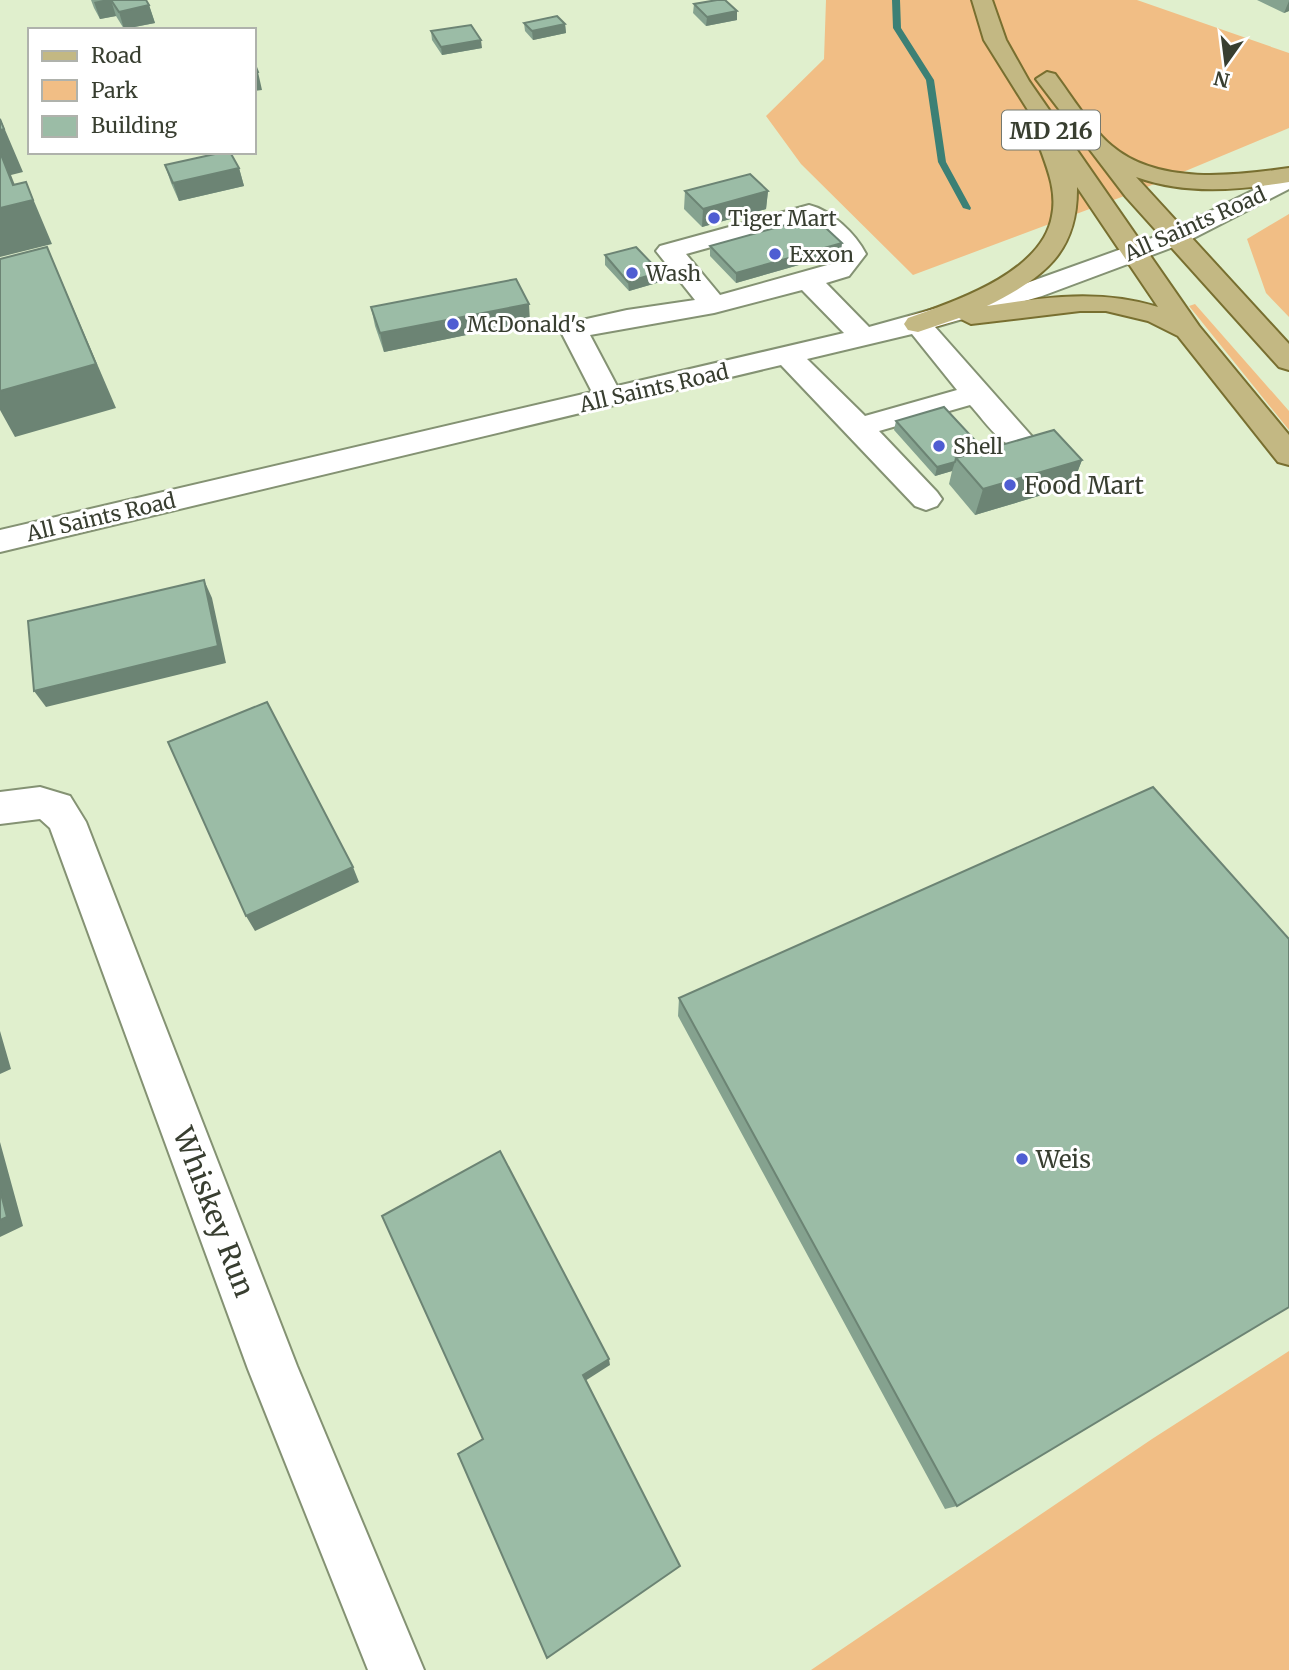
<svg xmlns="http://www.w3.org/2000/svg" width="1289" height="1670" font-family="Merriweather,serif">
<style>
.green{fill:#f1be85}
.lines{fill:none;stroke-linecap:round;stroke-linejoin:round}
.stream{fill:#3c8075;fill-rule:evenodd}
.minor-casing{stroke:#849273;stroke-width:4}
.major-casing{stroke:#786f30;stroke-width:4}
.minor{fill:#fff;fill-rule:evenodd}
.major{fill:#c3b883;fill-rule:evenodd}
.wall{fill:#85a28f}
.shaded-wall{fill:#6c8474}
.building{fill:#9bbca6;stroke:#6c8474;stroke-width:2}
.poi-dot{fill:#4f5dd2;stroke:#fff;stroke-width:2.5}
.labels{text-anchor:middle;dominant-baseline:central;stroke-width:6;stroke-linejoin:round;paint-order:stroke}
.far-poi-label{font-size:21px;fill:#383e30;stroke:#fff;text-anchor:start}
.far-street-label{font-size:21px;fill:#383e30;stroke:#fff}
.shield{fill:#fff;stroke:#74786e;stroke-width:2}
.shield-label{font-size:23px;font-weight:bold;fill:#383e30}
.poi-label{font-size:24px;fill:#383e30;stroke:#fff;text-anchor:start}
.near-street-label{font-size:28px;fill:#383e30;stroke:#fff}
</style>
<rect width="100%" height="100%" fill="#e0efcd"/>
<path class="green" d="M 826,0 L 1137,0 L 1289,53 L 1289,128 L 1135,192 L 913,275 L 801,164 L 766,116 L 824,59 Z
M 1289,214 L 1289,317 L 1266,293 L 1247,239 Z
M 1195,304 L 1289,411 L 1289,430 L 1189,306 Z
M 1289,1351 L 1289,1670 L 811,1670 L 1152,1439 Z"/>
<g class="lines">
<path class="stream" d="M 892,0 L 900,0 L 901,28 L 934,80 L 946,162 L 971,208 L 970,210 L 963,208 L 938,162 L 926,80 L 893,28 Z"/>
<g class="minor-casing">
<path id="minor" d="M 1289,173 L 1289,189 L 1184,243 L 1042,296 L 935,327 L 1036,441 L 1032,448 C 1005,455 987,423 970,405 L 879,431 L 937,492 L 942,499 L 937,506 L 926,510 L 915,506 L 781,365 L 0,552 L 0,530 L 592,392 L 560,330 L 564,324 L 627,310 L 695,300 L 656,251 L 660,246 L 809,205 C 831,210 856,234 866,254 L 849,276 L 826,283 L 869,327 L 1024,284 L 1166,233 ZM 805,221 L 836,246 L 840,253 L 831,264 L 720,295 L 686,254 ZM 802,290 L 844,333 L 617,386 L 590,335 L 714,313 ZM 912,334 L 957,390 L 865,416 L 807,359 Z
M 40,787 L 70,796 L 86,822 L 297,1366 L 424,1670 L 368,1670 L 248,1369 L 50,828 L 40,819 L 0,824 L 0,792 Z"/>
</g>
<g class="major-casing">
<path id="major" d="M 972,0 L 992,0 L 1006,40 L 1029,81 L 1199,326 L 1289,435 L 1289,465 L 1278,462 L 1178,336 L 1148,321 L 1106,311 L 1080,311 L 971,324 L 959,318 L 918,332 L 908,330 L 904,324 L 908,318 C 955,301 1042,273 1052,216 C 1057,192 1048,170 1040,148 L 1048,142 L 984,40 ZM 1077,187 L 1158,307 C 1100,289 1046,297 987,306 C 1043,278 1078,253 1077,187 Z
M 1047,72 L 1055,74 C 1070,94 1094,132 1112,146 C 1158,185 1234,176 1289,168 L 1289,182 C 1238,190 1186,195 1136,177 L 1289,344 L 1289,370 L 1279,367 L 1126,197 L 1036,79 Z"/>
</g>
<use href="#minor" class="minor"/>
<use href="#major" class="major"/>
</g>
<path class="wall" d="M 91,0 L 146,0 L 149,5 L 155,23 L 124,29 L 116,16 L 100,19 L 94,8 Z
M 1257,0 L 1289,0 L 1289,11 L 1284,13 Z
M 694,4 L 737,11 L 737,20 L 706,26 L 693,13 Z
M 524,23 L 565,24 L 566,33 L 533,40 L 525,31 Z
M 431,31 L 482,48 L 442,55 L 432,40 Z
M 165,165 L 239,168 L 244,186 L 179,201 L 171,183 Z
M 685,191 L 768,191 L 766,209 L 702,227 L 684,209 Z
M 710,246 L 841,253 L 736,283 L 710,256 Z
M 605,255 L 660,282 L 629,291 L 605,265 Z
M 371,307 L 530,322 L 384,352 L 375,326 Z
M 896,421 L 984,450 L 1082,460 L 1072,486 L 975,515 L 949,484 L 952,471 L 935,476 L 894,430 Z
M 679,998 L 957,1506 L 945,1509 L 678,1016 Z"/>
<path class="shaded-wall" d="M 103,0 L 111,0 L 116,16 L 100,19 L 94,2 Z
M 1289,1 L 1289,11 L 1284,13 Z
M 149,5 L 155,23 L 124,29 L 119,12 Z
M 737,11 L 737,20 L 706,26 L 707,17 Z
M 565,24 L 566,33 L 533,40 L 532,31 Z
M 481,40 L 482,48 L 442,55 L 441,47 Z
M 258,72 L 262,90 L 254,91 L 254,73 Z
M 0,118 L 23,172 L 11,175 L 22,203 L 26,182 L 52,244 L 0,257 L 0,208 L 13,185 L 0,152 Z
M 239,168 L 244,186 L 179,201 L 173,183 Z
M 768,191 L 766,209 L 702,227 L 703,209 Z
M 842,243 L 841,253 L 736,283 L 736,273 Z
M 47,247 L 116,408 L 15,437 L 0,410 L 0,391 Z
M 660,272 L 660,282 L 629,291 L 628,282 Z
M 529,304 L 530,322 L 384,352 L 380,333 Z
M 1082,460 L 1072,486 L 975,515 L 983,489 Z
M 955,462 L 952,471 L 935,476 L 937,467 Z
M 204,580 L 212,598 L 226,663 L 46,707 L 34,691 Z
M 353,867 L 359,882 L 255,931 L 246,916 Z
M 0,1031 L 11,1069 L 0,1074 Z
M 0,1142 L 23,1226 L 0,1237 Z
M 609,1359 L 610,1365 L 585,1381 L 583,1375 Z"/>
<path class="building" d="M 111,0 L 146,0 L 149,5 L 119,12 Z
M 717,0 L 725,0 L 737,11 L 707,17 L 694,4 Z
M 557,16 L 565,24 L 532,31 L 524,23 Z
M 471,25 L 481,40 L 441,47 L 431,31 Z
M 254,62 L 258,72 L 254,73 Z
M 0,119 L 4,129 L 0,130 Z
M 0,152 L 13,185 L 26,182 L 33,200 L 0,208 Z
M 224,152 L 230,152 L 239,168 L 173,183 L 165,165 Z
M 750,174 L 768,191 L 703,209 L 685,191 Z
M 814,217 L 842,243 L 736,273 L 710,246 Z
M 47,247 L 96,364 L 0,391 L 0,259 Z
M 636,247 L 660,272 L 628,282 L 605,255 Z
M 516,279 L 529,304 L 380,333 L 371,307 Z
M 944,407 L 984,450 L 956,458 L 955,462 L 937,467 L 896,421 Z
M 1054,430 L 1082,460 L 983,489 L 956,458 Z
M 204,580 L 218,646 L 34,691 L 28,621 Z
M 267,702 L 353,867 L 246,916 L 168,742 Z
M 1153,787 L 1289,939 L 1289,1307 L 957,1506 L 679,998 Z
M 500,1151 L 609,1359 L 583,1375 L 680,1566 L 547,1658 L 458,1454 L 483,1439 L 382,1216 Z
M 0,1190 L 7,1217 L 0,1220 Z"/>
<g class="poi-dot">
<circle cx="714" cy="218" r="7"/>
<circle cx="775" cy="254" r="7"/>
<circle cx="632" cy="273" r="7"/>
<circle cx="453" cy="324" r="7"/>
<circle cx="939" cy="446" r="7"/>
<circle cx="1010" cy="485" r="7"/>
<circle cx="1022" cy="1159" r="7"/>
</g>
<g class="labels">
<g class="far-poi-label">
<text x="728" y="218">Tiger Mart</text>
<text x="789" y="254">Exxon</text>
<text x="646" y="273">Wash</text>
<text x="467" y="324">McDonald's</text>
<text x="953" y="446">Shell</text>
</g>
<g class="far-street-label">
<text transform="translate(1195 224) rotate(-24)">All Saints Road</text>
<text transform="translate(654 388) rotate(-13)">All Saints Road</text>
<text transform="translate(101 517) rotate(-13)">All Saints Road</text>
</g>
<rect class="shield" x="1002" y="110.5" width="98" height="39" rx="5"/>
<g class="shield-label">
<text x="1051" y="130">MD 216</text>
</g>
<g class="poi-label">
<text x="1024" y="485">Food Mart</text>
<text x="1036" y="1159">Weis</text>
</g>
<g class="near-street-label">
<text transform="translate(214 1212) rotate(69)">Whiskey Run</text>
</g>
</g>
<rect x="28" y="28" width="228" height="126" fill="#ffffff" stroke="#afb2ac" stroke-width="2"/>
<rect x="42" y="51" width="35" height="10" fill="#c3b883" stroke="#afb2ac" stroke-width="2"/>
<text x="91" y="63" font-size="21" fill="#383e30">Road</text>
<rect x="42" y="80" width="35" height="21" fill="#f1be85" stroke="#afb2ac" stroke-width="2"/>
<text x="91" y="98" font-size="21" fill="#383e30">Park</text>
<rect x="42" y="116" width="35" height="21" fill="#9bbca6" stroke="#afb2ac" stroke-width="2"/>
<text x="91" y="133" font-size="21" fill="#383e30">Building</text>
<g transform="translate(1226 63) rotate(194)" stroke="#ffffff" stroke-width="5" paint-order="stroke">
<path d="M0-5L12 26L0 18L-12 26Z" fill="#383e30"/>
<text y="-10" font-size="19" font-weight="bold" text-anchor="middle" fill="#383e30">N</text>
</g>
</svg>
